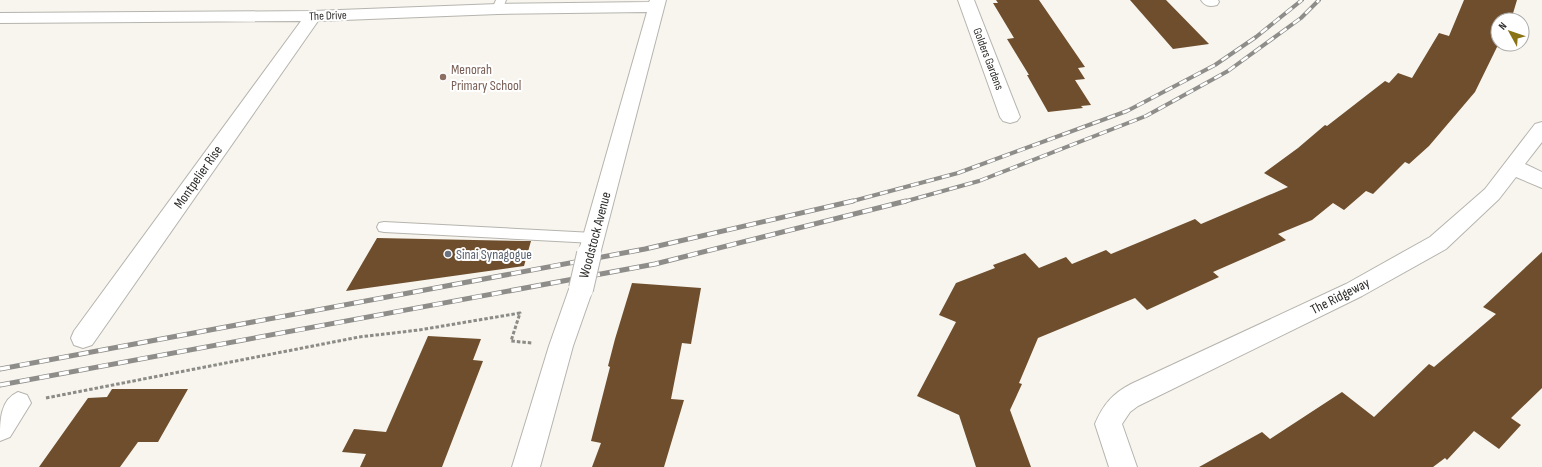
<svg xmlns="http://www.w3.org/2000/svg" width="1542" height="467" font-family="'Sofia Sans Condensed',sans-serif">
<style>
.building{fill:#6e4e2d}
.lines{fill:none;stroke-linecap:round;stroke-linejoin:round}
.lane-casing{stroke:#b6b4ae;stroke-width:2}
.street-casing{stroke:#b6b4ae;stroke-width:2}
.path{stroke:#8c8b86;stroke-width:3;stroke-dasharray:3.5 2;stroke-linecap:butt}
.lane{fill:#fff;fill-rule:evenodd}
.street{fill:#fff;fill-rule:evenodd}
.rail-far1-casing{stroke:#8f8d89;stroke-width:4}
.rail-casing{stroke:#8f8d89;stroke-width:5}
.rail-far1{stroke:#fff;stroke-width:2.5;stroke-dasharray:8;stroke-linecap:butt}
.rail{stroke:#fff;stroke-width:3.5;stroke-dasharray:10;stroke-linecap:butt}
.street-bridge-casing{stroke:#b6b4ae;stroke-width:26;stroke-linecap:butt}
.street-bridge{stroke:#fff;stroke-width:24}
.education-dot{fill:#8d6e63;stroke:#fff;stroke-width:1.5}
.worship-dot{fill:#6b7280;stroke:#fff;stroke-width:1.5}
.labels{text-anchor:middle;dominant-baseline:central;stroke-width:4;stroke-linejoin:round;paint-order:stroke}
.far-street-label{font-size:12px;fill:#2e2d2b;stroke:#fff}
.education-label{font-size:14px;fill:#785e54;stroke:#fff;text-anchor:start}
.street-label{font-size:14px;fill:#2e2d2b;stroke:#fff}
.worship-label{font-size:14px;fill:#5b616d;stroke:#fff;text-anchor:start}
</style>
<rect width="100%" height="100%" fill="#f7f5ee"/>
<path class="building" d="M 996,0 L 1039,0 L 1085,67 L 1078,68 L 1085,79 L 1075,80 L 1091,105 L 1081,106 L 1083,108 L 1048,112 L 1027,75 L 1029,75 L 1007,39 L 1014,38 L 993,3 L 998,3 Z
M 1130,0 L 1166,0 L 1209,44 L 1173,49 Z
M 1464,0 L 1517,0 L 1511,20 L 1498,20 L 1498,44 L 1503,44 L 1501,48 L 1497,47 L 1475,92 L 1429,146 L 1409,164 L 1405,162 L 1373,194 L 1366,191 L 1344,210 L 1333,203 L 1312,220 L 1278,234 L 1286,240 L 1213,272 L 1219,277 L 1147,310 L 1135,298 L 1038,338 L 1019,383 L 1022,384 L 1010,410 L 1031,467 L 976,467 L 959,415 L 917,396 L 956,322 L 939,315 L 956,283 L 995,268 L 993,265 L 1025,253 L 1039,268 L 1066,257 L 1072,264 L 1106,250 L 1111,254 L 1195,219 L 1201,224 L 1288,187 L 1264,173 L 1298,148 L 1325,125 L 1327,126 L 1385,81 L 1389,83 L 1398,73 L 1412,78 L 1439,33 L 1449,36 Z
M 377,238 L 524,241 L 531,241 L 524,266 L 346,291 Z
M 1542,252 L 1542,388 L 1511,418 L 1521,425 L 1499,449 L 1474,431 L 1447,460 L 1445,458 L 1433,467 L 1199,467 L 1262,432 L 1270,439 L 1342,392 L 1374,417 L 1429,364 L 1434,367 L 1496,314 L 1483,307 Z
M 632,283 L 701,288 L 691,344 L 682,343 L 671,399 L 684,400 L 664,467 L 592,467 L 601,443 L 591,441 L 610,367 L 608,366 L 615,339 Z
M 428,336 L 481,339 L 473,360 L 483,361 L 442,467 L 360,467 L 366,454 L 342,452 L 354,429 L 386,432 Z
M 112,389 L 188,389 L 158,442 L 138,442 L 120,467 L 39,467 L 88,398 L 107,397 Z"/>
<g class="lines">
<g class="lane-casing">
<path id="lane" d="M 496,0 L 506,0 L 502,11 L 494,11 L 492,9 Z
M 384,222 L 594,233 L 599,234 L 602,238 L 599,242 L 594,243 L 384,232 L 379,231 L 377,227 L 379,223 Z"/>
</g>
<g class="street-casing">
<path id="street" d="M 650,0 L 666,0 L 600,254 L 597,260 L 589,262 L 581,260 L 578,254 L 647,12 L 498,14 L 318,21 L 92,345 L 83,348 L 74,345 L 71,338 L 74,331 L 301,21 L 0,23 L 0,13 L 313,11 L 498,4 L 649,2 Z
M 958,0 L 974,0 L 1020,117 L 1017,121 L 1010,123 L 1003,121 L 1000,117 Z
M 1201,0 L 1218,0 L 1219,2 L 1217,5 C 1209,7 1205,6 1201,0 Z
M 1542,122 L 1542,142 L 1525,164 L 1542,172 L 1542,188 L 1516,177 L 1499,199 L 1446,249 L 1362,296 L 1138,406 L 1130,412 L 1122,424 L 1137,467 L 1109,467 L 1095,424 C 1103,405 1112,394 1131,384 L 1346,284 L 1430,237 L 1485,189 L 1535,124 Z
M 581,280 L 589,283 L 593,289 L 573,346 L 540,467 L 512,467 L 549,346 L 569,289 L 573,283 Z
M 18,392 L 27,395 L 31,403 L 10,437 L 0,441 C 0,420 0,400 18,392 Z"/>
</g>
<path class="path" d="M 46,398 L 359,337 L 419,330 L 520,313 L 511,341 L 532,343"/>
<use href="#lane" class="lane"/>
<use href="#street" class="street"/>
<g class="rail-far1-casing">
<path id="rail-far1" d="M 849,202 L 958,173 L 1127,111 L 1215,65 L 1256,37 L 1302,0
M 903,202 L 979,181 L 1146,116 L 1228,71 L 1301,18 L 1319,0"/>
</g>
<g class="rail-casing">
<path id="rail" d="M 0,369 L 645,249 L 853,201
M 0,385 L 655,264 L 906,201"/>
</g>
<use href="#rail-far1" class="rail-far1"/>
<use href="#rail" class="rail"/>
<g class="street-bridge-casing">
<path id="street-bridge" d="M 581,289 L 589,254"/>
</g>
<use href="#street-bridge" class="street-bridge"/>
</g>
<circle class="education-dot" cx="443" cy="77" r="4"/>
<circle class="worship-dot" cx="448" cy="254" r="4"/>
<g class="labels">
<g class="far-street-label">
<text transform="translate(328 16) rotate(-2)">The Drive</text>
<text transform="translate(988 59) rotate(69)">Golders Gardens</text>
</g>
<g class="education-label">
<text x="451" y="69">Menorah<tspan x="451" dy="16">Primary School</tspan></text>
</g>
<g class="street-label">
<text transform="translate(198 177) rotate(-55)">Montpelier Rise</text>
<text transform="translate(595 235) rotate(-75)">Woodstock Avenue</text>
<text transform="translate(1340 296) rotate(-27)">The Ridgeway</text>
</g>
<g class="worship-label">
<text x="456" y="254">Sinai Synagogue</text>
</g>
</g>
<g transform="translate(1510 32) rotate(310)"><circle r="19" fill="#ffffff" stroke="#ababaa"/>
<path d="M0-3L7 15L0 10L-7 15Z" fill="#8a7315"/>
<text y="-6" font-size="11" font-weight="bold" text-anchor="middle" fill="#2e2d2b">N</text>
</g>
</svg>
